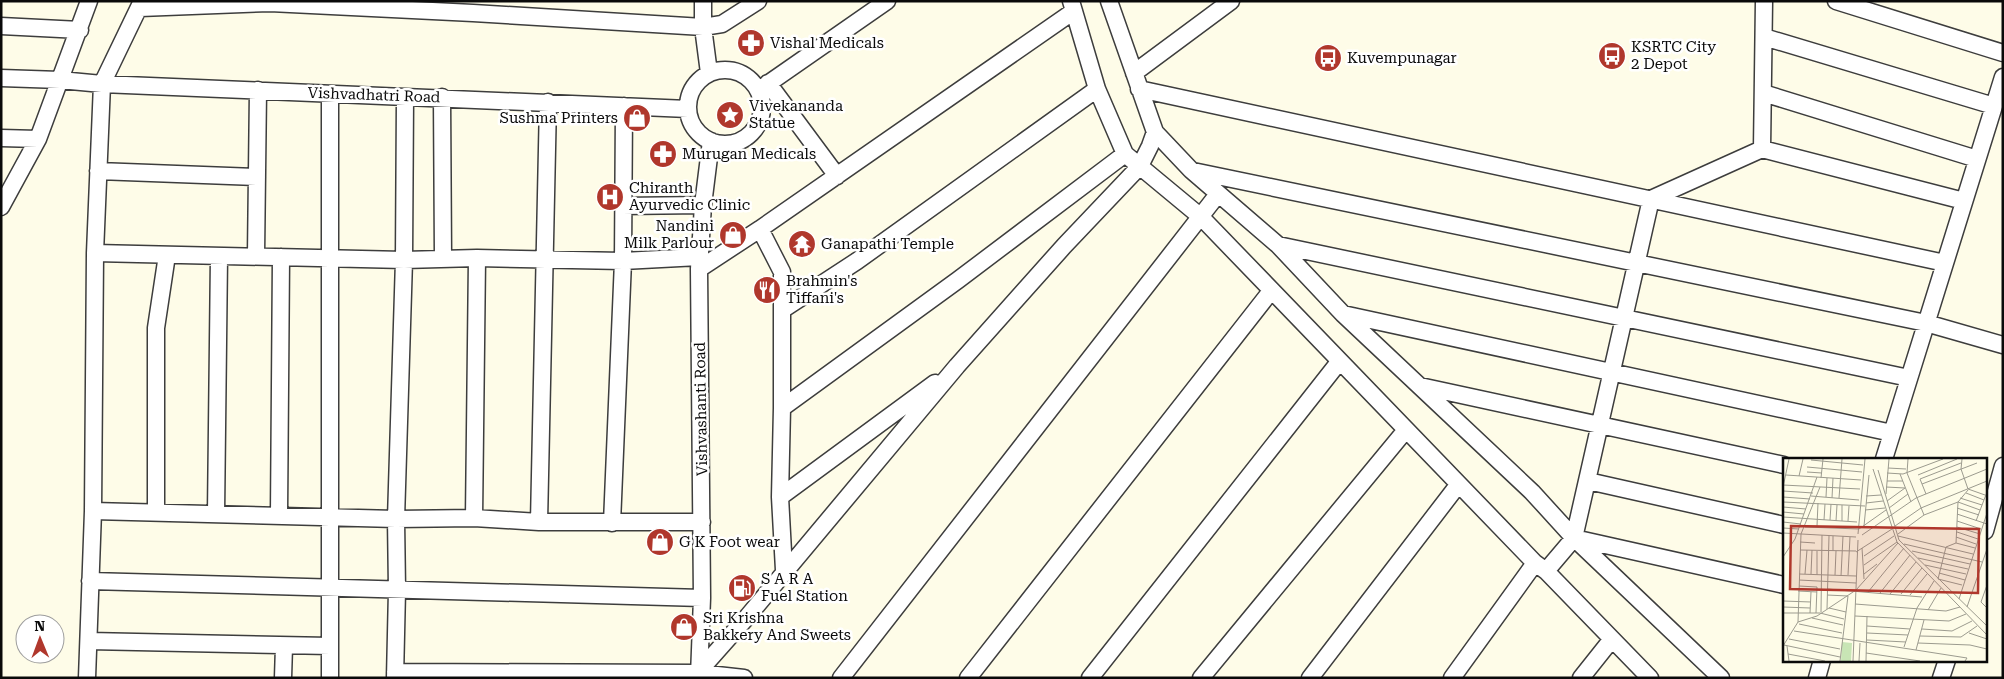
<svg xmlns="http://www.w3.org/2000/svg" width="2004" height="679" font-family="'Roboto Serif',serif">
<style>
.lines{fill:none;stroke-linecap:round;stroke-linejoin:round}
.minor-casing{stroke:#3d3d3d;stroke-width:19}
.minor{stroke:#fff;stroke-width:16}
.labels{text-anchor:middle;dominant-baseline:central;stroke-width:5;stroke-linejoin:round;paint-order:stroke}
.poi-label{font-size:15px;fill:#0a0a0a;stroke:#fff;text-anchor:start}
.street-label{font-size:15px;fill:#0a0a0a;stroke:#fff}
.inset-road{fill:none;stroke:#9c9b8f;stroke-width:1}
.view{fill:#b0372c;fill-opacity:0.15;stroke:#b0372c;stroke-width:2.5}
.inset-edge{fill:none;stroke:#0a0a0a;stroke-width:2.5}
</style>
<rect width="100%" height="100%" fill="#fefce8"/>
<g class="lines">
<g class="minor-casing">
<path id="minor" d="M 703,1 L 703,27 L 709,73
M 1071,1 L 1097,89 L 1125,154 L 1201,217 L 1535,563 L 1546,571 L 1650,678
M 1109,1 L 1155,132 L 1191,170 L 1278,245 L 1343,314 L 1532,492 L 1574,538 L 1721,678
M 1836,1 L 2003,53
M 140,8 L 270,3 L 473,13 L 703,27 L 722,24 L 758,1
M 1,26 L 80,30
M 1764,37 L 1994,106
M688 107a37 37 0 1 1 74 0a37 37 0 1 1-74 0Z
M 1134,73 L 1231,1
M 1,78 L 60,80 L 102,84 L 688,109
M 768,83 L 837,176
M 1139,89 L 1945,263
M 759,90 L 887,1
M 1763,93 L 1977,159
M 442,97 L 443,258
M 1,138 L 38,139
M 1762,149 L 1764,1
M 98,171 L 257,177
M 1193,171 L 1926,323 L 2003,345
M 622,206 L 703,205
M 1,207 L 38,139 L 89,1
M 760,229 L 782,272 L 782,408 L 780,497 L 784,570
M 1278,245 L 1909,378
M 95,253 L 404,260 L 477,258 L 623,261 L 699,257
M 256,255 L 258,90
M 699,269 L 760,229 L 1074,11
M 782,310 L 857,261 L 1097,89
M 1343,314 L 1892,433
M 1420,386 L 1784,465
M 782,408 L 958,280 L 1125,154
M 1884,459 L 2003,77
M 1588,481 L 1784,525
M 780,497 L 935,383
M 93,511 L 396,519 L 474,518 L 539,522 L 702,522
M 156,513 L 156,328 L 167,255
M 216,514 L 219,256
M 279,515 L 281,257
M 474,518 L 477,258
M 539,522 L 548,102
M 612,523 L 623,261 L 624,106
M 1985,531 L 2003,466
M 1546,571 L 1574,538
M 90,581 L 702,598
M 1784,585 L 1574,538 L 1651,199 L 1762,149 L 1964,201
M 89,641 L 330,646
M 395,672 L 699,673 L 744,678
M 699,676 L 702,598 L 699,269 L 703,205 L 711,141
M 87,678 L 93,511 L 95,253 L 102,84 L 142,1
M 283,678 L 284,646
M 330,678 L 330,94
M 395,678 L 397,590 L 396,519 L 404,260 L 405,97
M 693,678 L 748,616 L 957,366 L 1064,246 L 1140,166 L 1150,146 L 1155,132
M 841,678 L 1218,194
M 968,678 L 1271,291
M 1090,678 L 1339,362
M 1201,678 L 1405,431
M 1310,678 L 1458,485
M 1452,678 L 1535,563
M 1581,678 L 1612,639
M 1817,678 L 1822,660
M 1941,678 L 1947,660"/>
</g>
<use href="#minor" class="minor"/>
</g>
<defs>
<g id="pharmacy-disc" transform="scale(1.4375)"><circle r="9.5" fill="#b0372c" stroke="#fff"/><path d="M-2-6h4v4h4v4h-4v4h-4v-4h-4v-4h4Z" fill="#fff"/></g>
<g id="bus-disc" transform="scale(1.4375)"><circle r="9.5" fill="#b0372c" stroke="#fff"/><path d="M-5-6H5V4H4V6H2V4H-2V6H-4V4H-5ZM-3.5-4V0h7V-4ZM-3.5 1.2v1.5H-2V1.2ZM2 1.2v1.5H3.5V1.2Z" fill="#fff"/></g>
<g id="sight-disc" transform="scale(1.4375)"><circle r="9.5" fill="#b0372c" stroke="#fff"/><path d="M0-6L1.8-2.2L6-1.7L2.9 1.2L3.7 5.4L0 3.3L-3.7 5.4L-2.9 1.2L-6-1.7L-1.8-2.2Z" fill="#fff"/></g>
<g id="shop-disc" transform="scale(1.4375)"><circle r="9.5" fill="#b0372c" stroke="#fff"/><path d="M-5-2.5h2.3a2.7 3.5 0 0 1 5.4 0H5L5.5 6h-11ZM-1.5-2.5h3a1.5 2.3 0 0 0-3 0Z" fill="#fff"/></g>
<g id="hospital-disc" transform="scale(1.4375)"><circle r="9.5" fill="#b0372c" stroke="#fff"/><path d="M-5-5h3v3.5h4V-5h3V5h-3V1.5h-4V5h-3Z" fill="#fff"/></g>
<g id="temple-disc" transform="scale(1.4375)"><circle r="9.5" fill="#b0372c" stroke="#fff"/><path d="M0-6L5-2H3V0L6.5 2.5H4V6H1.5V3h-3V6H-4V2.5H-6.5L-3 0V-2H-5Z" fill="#fff"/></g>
<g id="restaurant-disc" transform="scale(1.4375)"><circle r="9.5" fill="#b0372c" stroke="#fff"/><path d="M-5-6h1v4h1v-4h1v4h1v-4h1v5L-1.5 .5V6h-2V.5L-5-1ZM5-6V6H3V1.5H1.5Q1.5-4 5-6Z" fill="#fff"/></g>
<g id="fuel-disc" transform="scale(1.4375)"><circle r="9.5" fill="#b0372c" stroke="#fff"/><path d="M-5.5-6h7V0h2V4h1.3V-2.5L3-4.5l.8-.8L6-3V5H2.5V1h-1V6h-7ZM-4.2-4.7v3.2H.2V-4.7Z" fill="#fff"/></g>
</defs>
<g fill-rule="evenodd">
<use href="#pharmacy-disc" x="751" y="43"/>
<use href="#bus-disc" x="1612" y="56"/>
<use href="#bus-disc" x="1328" y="58"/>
<use href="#sight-disc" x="730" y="115"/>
<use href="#shop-disc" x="637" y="118"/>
<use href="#pharmacy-disc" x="663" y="154"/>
<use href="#hospital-disc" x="610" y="197"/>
<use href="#shop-disc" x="733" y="235"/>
<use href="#temple-disc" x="802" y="244"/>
<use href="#restaurant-disc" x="767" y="290"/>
<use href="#shop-disc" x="660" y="542"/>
<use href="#fuel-disc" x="742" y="588"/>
<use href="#shop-disc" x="684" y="627"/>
</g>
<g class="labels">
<g class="poi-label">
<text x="770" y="43">Vishal Medicals</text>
<text x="1631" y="47">KSRTC City<tspan x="1631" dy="17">2 Depot</tspan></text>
<text x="1347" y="58">Kuvempunagar</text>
<text x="749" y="106">Vivekananda<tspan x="749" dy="17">Statue</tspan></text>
<text x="618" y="118" text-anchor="end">Sushma Printers</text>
<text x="682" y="154">Murugan Medicals</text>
<text x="629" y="188">Chiranth<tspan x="629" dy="17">Ayurvedic Clinic</tspan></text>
<text x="714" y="226" text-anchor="end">Nandini<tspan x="714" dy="17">Milk Parlour</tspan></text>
<text x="821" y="244">Ganapathi Temple</text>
<text x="786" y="281">Brahmin's<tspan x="786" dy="17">Tiffani's</tspan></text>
<text x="679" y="542">G K Foot wear</text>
<text x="761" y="579">S A R A<tspan x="761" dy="17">Fuel Station</tspan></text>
<text x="703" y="618">Sri Krishna<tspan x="703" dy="17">Bakkery And Sweets</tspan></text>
</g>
<g class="street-label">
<text transform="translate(374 95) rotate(2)">Vishvadhatri Road</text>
<text transform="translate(701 409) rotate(-91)">Vishvashanti Road</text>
</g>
</g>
<g transform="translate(1783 458)">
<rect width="204" height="204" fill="#fefce8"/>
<path d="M 59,184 L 69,185 L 68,203 L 58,203 Z" fill="#c8e5b5"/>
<path class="inset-road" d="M 125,1 L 124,15 L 141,57M 179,1 L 178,11 L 185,31 L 202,37M 28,2 L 80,7M 24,9 L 79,14M 105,10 L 123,11M 90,11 L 114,84 L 204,177M 95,12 L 116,82 L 204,168M 24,14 L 39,15M 104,15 L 120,16 L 160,1M 117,16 L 128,44M 3,17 L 78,22M 135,17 L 174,1M 16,18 L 20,1M 38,20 L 40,1M 137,21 L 178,5M 137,21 L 143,36M 104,23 L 120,23M 139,26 L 194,5M 0,27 L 77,31M 0,29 L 6,1M 103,29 L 122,30M 0,33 L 30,35M 183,35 L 201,42M 103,36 L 106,1M 28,38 L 76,42M 83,38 L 98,37M 0,39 L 27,41M 43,39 L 44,20M 49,40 L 50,20M 56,40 L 59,1M 177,40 L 199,47M 104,43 L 122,30M 0,44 L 82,48M 175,44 L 197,52M 83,45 L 100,43M 0,49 L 23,51M 106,50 L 125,36M 174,50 L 196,57M 82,52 L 102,50M 0,54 L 21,56M 174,56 L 204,66M 0,59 L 74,64M 41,62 L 42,46M 47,62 L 48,46M 53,63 L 54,47M 59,63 L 59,47M 65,63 L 66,48M 174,63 L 198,71M 193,63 L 204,34M 0,64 L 18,66M 34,68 L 35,45M 81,68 L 86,17M 112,68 L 138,50 L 204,23M 22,69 L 76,71 L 103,52M 174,69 L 197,76M 0,70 L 16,71M 174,74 L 195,81M 0,75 L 73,79M 75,76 L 82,1M 115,76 L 141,57 L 175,44 L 185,32M 79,77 L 133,40 L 204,11M 115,78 L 190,96M 173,79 L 193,86M 17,84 L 32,85M 173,85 L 175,44M 121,86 L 199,104M 79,90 L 81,121M 17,92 L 73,93M 50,93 L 50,78M 129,93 L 187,106M 73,94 L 109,71M 81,98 L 111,78M 0,99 L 12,81 L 34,19M 135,100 L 185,111M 81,107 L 114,84M 142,107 L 183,116M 156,115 L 182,122M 16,116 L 73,118M 22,116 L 24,92M 28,116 L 29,92M 81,116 L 94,106M 34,117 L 34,93M 52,117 L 53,93M 65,117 L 67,79M 58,118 L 60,78M 16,122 L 73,125M 179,127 L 155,121 L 163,89 L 173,85 L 192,90M 204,127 L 198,144 L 204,150M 16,128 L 34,129M 44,131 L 139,139M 15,133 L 34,134M 85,134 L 121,90M 97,135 L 127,97M 107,136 L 133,104M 118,136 L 139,110M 44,137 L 65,138 L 57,203M 127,137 L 144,116M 176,141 L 204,55M 0,143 L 28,144M 72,146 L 163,153 L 177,149M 0,149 L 27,150M 184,149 L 204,91M 46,150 L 63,154M 44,151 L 46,78M 145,152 L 158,130M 38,154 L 39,77M 0,155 L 37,155 L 61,161M 27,155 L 28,134M 33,155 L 34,129M 72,158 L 166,163 L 183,156M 29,160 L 60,167M 15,164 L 18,76 L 37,29M 16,166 L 59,175M 84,168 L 127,171M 139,171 L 169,173 L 189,163M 11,173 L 184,200 L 182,203M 84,175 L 125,177M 186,175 L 204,181M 137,178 L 178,179 L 194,168M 6,181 L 57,191M 84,182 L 123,184M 135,185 L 187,187 L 204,191M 1,187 L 57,199M 0,188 L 15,164 L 34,158 L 73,132 L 115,85M 4,188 L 6,203M 121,189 L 134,150 L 151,123M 133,192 L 141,162M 83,195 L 137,203M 5,196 L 42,203M 70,203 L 75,82M 76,203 L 77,185M 83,203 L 84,158"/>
<path class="view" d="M 8,68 L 196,71 L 195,135 L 7,131 Z"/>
<rect width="204" height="204" class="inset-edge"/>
</g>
<rect width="2004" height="679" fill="none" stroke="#0a0a0a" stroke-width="5"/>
<g transform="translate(40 639) rotate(359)"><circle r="24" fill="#ffffff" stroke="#9d9d9d"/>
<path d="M0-4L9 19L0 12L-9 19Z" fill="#b0372c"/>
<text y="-8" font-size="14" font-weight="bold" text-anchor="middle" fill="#0a0a0a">N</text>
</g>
</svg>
